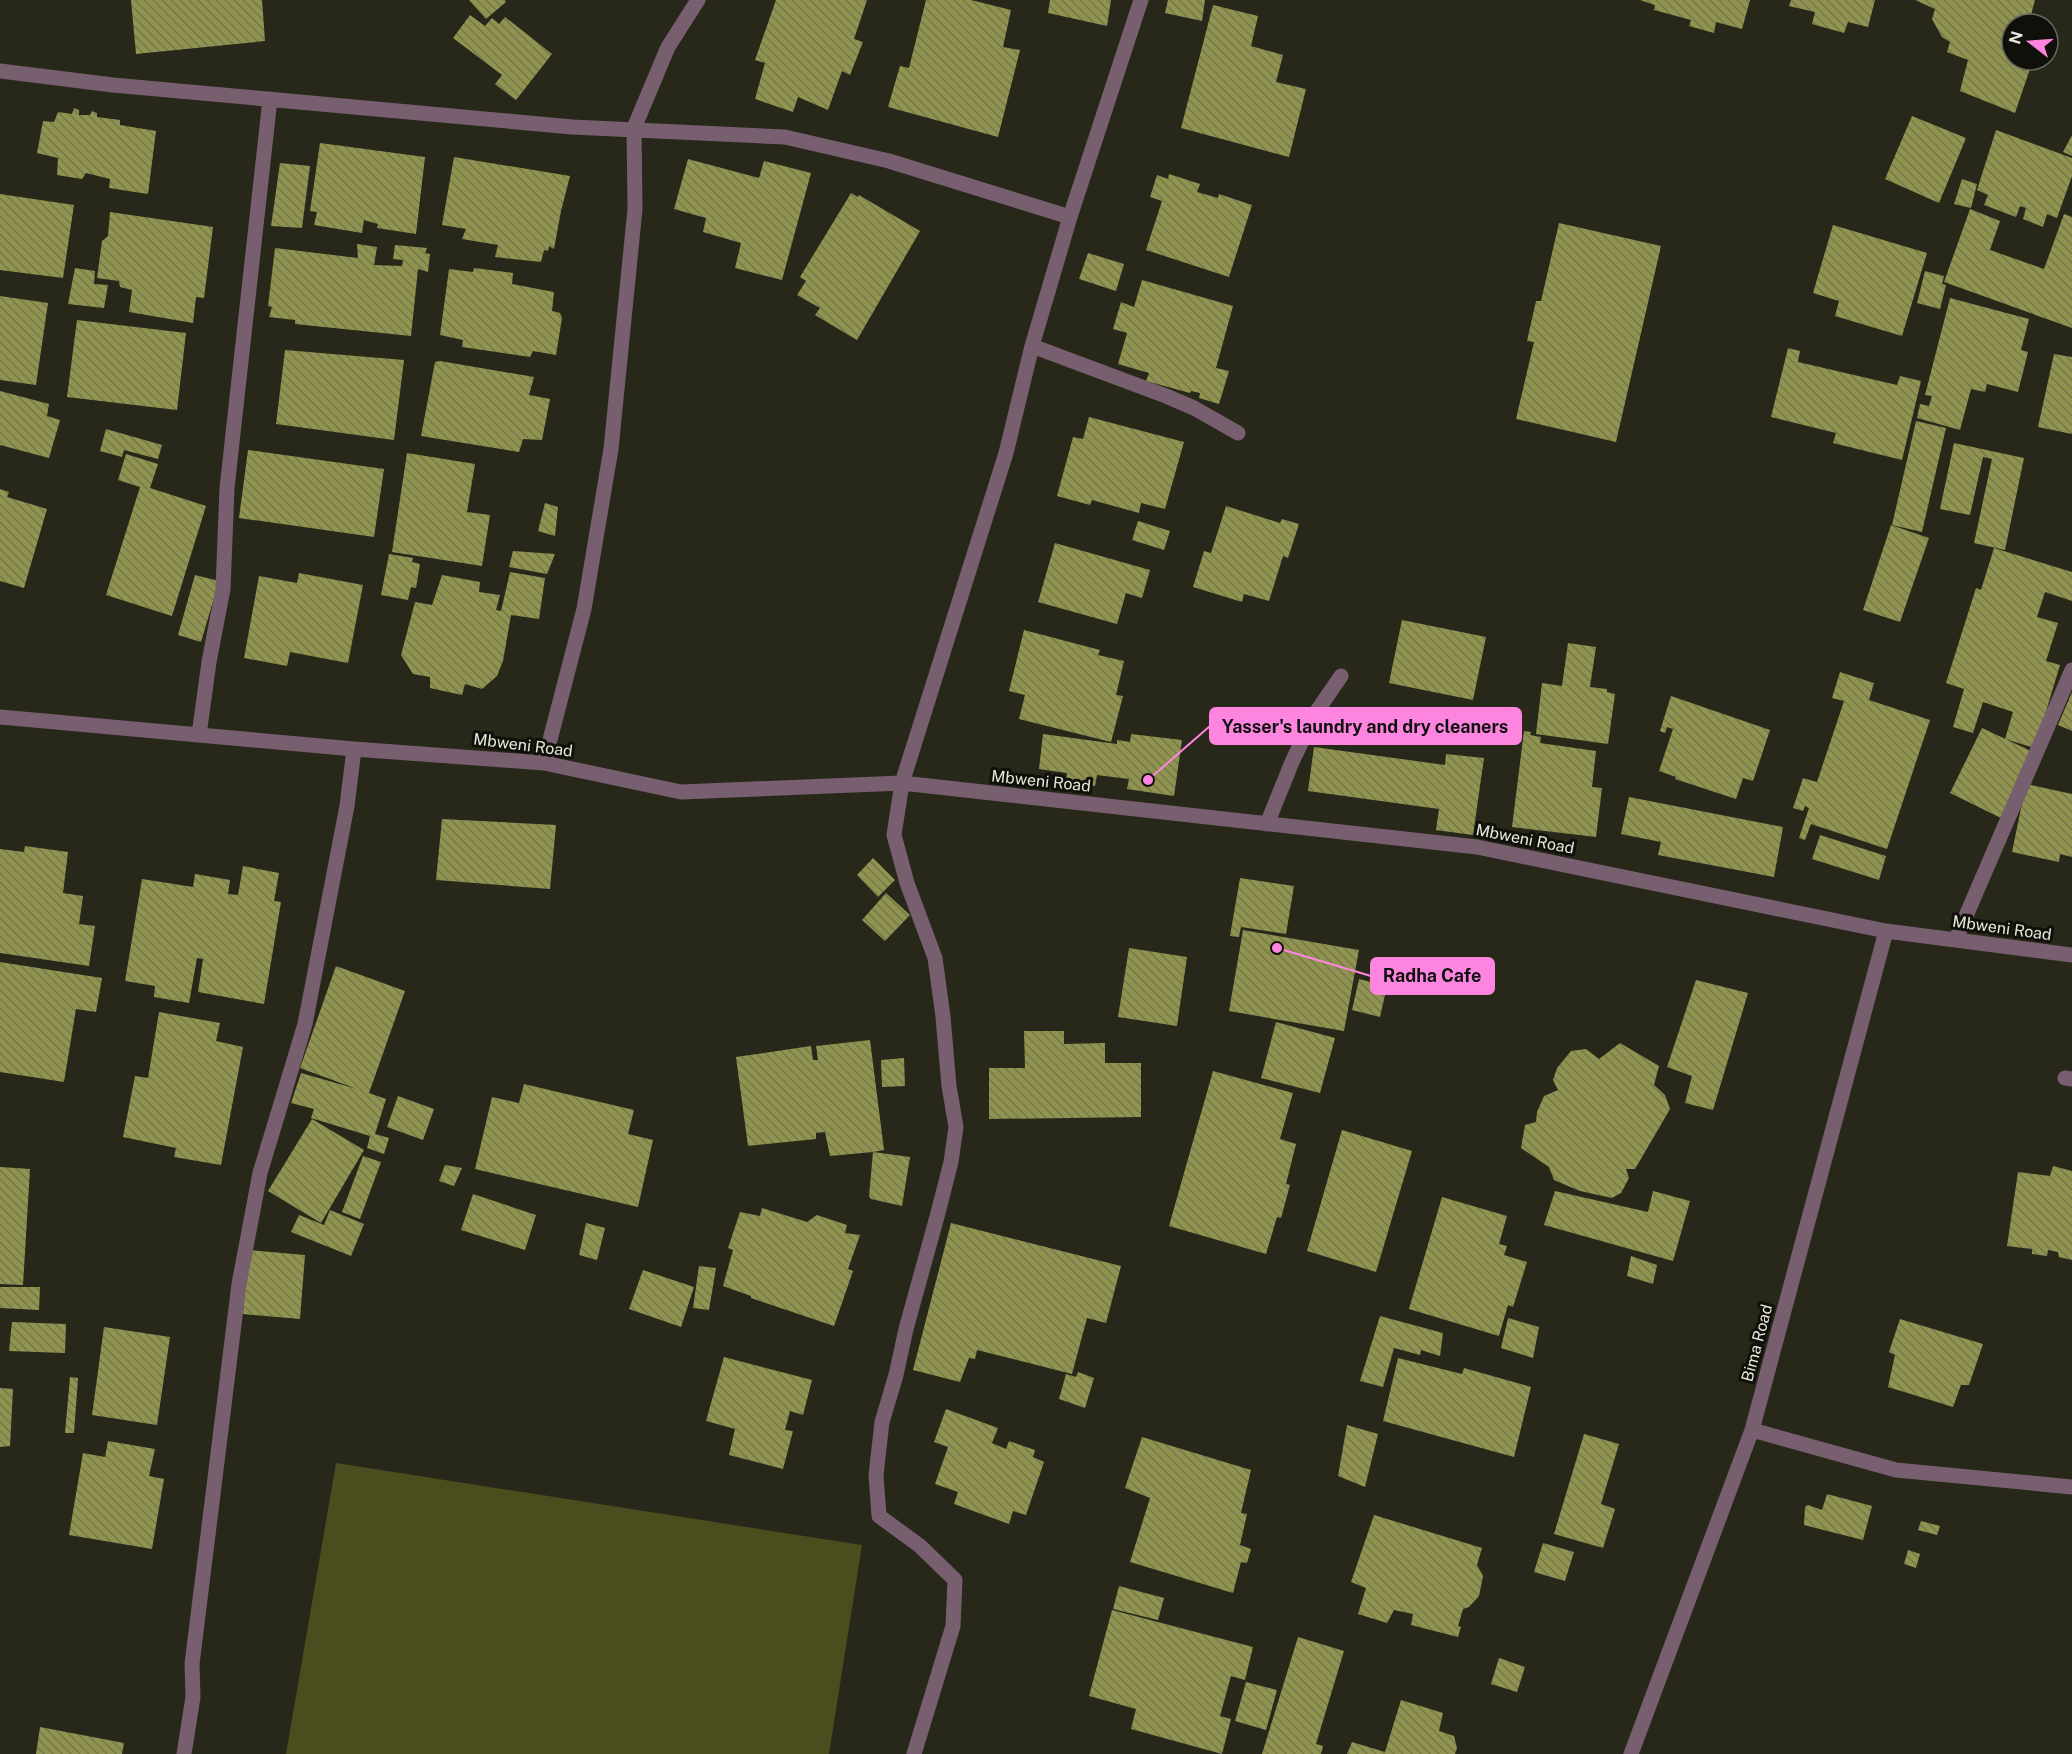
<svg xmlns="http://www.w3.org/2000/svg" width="2072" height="1754" font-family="'Public Sans',sans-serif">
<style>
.park{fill:#4b4d1e}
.building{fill:url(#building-back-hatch)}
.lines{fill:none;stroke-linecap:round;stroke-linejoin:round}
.minor{stroke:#785f70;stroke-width:15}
.labels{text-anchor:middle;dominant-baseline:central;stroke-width:6;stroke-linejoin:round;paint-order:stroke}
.street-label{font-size:16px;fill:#e7e7de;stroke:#10100a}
.leader{fill:none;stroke:#fe85df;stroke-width:2}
.callout-dot{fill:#fe85df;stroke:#10100a;stroke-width:2}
.callout{fill:#fe85df;stroke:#fe85df;stroke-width:2}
.callout-label{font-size:18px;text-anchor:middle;font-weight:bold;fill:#111}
</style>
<defs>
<pattern id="building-back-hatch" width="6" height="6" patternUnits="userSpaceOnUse" patternTransform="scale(1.5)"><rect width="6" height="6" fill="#919350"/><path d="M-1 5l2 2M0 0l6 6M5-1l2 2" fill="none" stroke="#76784b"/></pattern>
</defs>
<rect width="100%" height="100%" fill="#28281a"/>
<path class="park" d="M 336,1463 L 862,1545 L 829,1754 L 286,1754 Z"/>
<path class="building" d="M 131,0 L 262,0 L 265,41 L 136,54 Z
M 469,0 L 505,0 L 506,2 L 486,19 Z
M 776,0 L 867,0 L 854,39 L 863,42 L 850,75 L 842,71 L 828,110 L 798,97 L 793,112 L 755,99 L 765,63 L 755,60 Z
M 926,0 L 971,0 L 1011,10 L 1003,47 L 1020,50 L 998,137 L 888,107 L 900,66 L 909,68 Z
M 1050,0 L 1111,0 L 1107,26 L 1048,13 Z
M 1168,0 L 1205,0 L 1202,21 L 1165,13 Z
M 1640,0 L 1750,0 L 1742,29 L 1716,22 L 1714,33 L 1689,26 L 1691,20 L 1654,10 L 1655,5 Z
M 1791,0 L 1875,0 L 1868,27 L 1848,22 L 1844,33 L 1812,24 L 1815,12 L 1789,6 Z
M 1915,0 L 2035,0 L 2031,15 L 2047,21 L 2046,24 L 2012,24 L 2012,60 L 2033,60 L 2015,113 L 1960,91 L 1968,60 L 1947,52 L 1950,42 L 1942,37 L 1932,19 L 1935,9 Z
M 1213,5 L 1258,16 L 1251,46 L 1283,55 L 1276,82 L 1306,89 L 1289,157 L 1181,128 Z
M 470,15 L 485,26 L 492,18 L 499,24 L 505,17 L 552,54 L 516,100 L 495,84 L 502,75 L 453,38 Z
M 74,108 L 79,110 L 79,115 L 90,115 L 92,111 L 97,113 L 97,117 L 120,120 L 120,125 L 156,131 L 148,194 L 109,188 L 110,179 L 86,173 L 82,179 L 57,175 L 58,158 L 37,153 L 43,121 L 54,122 L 58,112 L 72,114 Z
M 1912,116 L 1966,138 L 1939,203 L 1885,179 Z
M 1996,130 L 2072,158 L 2072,176 L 2057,218 L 2047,214 L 2043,227 L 2023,219 L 2026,208 L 2020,206 L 2016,217 L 1984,205 L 1988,195 L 1977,190 Z
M 2072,135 L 2072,156 L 2063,152 Z
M 320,143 L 425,157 L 416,234 L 377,228 L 378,224 L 364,220 L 362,233 L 314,225 L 317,212 L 310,211 Z
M 454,157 L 570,176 L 561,211 L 554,249 L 549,246 L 548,251 L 544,250 L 541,262 L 495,257 L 498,245 L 462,239 L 466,229 L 442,225 Z
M 688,159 L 759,178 L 764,161 L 811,173 L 782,280 L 735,268 L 741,243 L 703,232 L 706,218 L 674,209 Z
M 280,163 L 310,166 L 302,228 L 271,226 Z
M 1169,174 L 1200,184 L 1197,192 L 1218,198 L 1219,194 L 1252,205 L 1229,277 L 1146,250 L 1162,201 L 1150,197 L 1157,175 L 1168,179 Z
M 1962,179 L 1977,184 L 1971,208 L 1954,204 Z
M 851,193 L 858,197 L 859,195 L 920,231 L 857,340 L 815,315 L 820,308 L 797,295 L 806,281 L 800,277 Z
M 0,194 L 74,205 L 63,278 L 0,270 Z
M 1970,209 L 2000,221 L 1990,250 L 2044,269 L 2064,214 L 2072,217 L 2072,328 L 1944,282 Z
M 110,212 L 213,227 L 204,298 L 196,297 L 193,323 L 129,312 L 132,290 L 120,287 L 119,281 L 97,278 L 102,241 L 108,236 Z
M 1559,223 L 1661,246 L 1616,442 L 1516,419 L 1534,342 L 1527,341 L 1536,301 L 1541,301 Z
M 1833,225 L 1927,253 L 1902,336 L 1835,316 L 1839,301 L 1813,293 Z
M 357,244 L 377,247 L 374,265 L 402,266 L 403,260 L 393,259 L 395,245 L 427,248 L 425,253 L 430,254 L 428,272 L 418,269 L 411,336 L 295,324 L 295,320 L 269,317 L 272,307 L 268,306 L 275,248 L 358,258 Z
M 1088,253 L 1124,264 L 1116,291 L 1079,279 Z
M 75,268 L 95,271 L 94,284 L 108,285 L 104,308 L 68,304 Z
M 474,268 L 513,273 L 512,284 L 554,292 L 552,311 L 560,313 L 562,318 L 556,355 L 533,351 L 530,357 L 462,347 L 463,340 L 440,335 L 449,269 L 473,272 Z
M 1925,271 L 1944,276 L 1942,284 L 1946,285 L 1940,309 L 1917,303 Z
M 1142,280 L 1233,306 L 1216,368 L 1229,371 L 1219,404 L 1199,398 L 1200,393 L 1191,391 L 1190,393 L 1146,381 L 1149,373 L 1118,364 L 1127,333 L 1113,329 L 1121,302 L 1134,307 Z
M 0,296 L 48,303 L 36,385 L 0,380 Z
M 1950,298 L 2029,319 L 2021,350 L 2028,352 L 2018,392 L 1987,384 L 1985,392 L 1971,389 L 1960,430 L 1917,418 L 1920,404 L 1929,406 L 1932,396 L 1925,395 Z
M 77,320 L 186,333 L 177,410 L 67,397 Z
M 1788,348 L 1800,351 L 1798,362 L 1897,385 L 1900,376 L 1921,381 L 1902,460 L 1833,443 L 1836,433 L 1771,417 Z
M 285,350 L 404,360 L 394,440 L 276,424 Z
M 2054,354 L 2072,357 L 2072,434 L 2038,427 Z
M 440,361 L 534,377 L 529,395 L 550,399 L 542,440 L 523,439 L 519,452 L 421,436 L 435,362 Z
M 0,391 L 49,404 L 47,416 L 60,420 L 49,458 L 0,445 Z
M 1089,417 L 1184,442 L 1165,509 L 1141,503 L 1139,513 L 1092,500 L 1090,505 L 1057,496 L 1073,437 L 1083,439 Z
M 1916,421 L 1946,428 L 1922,532 L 1892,525 Z
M 106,429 L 162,445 L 158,459 L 124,450 L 122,457 L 100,451 Z
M 1954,443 L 2024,458 L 2005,550 L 1974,543 L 1992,459 L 1983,457 L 1970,515 L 1940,509 Z
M 248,450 L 384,469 L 374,537 L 239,518 Z
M 407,453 L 475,464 L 467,512 L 490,515 L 482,566 L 392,552 Z
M 126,454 L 158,464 L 150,488 L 206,506 L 172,616 L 106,595 L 140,487 L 118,480 Z
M 0,489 L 9,492 L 7,497 L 47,509 L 24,588 L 0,581 Z
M 545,503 L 558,507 L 555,536 L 538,531 Z
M 1226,506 L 1280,523 L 1282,519 L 1299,524 L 1288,558 L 1283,556 L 1269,601 L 1244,594 L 1242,602 L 1193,587 L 1204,551 L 1211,553 Z
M 1138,521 L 1170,531 L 1164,550 L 1132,540 Z
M 1891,525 L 1929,538 L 1900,622 L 1863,610 Z
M 1055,543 L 1150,570 L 1142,598 L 1126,593 L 1117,624 L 1038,602 Z
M 1994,548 L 2072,572 L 2072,601 L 2045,592 L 2037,617 L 2058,623 L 2046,661 L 2060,665 L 2035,748 L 2005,739 L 2013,712 L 1983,702 L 1973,733 L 1953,727 L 1964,689 L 1946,683 L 1976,588 L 1981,590 Z
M 513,551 L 555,554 L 547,574 L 509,567 Z
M 389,554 L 413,558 L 412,562 L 420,564 L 416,588 L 411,587 L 408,600 L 381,595 Z
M 510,572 L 545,578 L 539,619 L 511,615 L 503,661 L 497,676 L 482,689 L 465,684 L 462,695 L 430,688 L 430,677 L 413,674 L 401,655 L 415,602 L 432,605 L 442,575 L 480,582 L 479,592 L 500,595 L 496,610 L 501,611 Z
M 299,573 L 363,585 L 348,663 L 290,652 L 287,666 L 244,658 L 259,576 L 297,583 Z
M 195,575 L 219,581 L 201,642 L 178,635 Z
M 1402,620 L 1486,637 L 1473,700 L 1389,683 Z
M 1024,630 L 1100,650 L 1098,655 L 1124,661 L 1116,695 L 1123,696 L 1111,742 L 1019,719 L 1025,695 L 1009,691 Z
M 1568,643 L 1596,647 L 1590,687 L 1607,689 L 1607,692 L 1615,694 L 1608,744 L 1536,734 L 1542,683 L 1562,686 Z
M 1840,672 L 1874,683 L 1869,700 L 1930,720 L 1887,849 L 1811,824 L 1805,840 L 1799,838 L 1809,808 L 1805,806 L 1803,811 L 1793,808 L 1803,778 L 1817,782 L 1844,701 L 1832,698 Z
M 2072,692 L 2072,731 L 2058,725 Z
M 1671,696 L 1770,730 L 1753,781 L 1743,778 L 1736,799 L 1675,779 L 1676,777 L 1659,771 L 1673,729 L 1667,727 L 1665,733 L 1660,731 Z
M 1982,728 L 2033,752 L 2001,818 L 1950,793 Z
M 1524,731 L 1531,732 L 1530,735 L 1541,737 L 1540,743 L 1596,751 L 1592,787 L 1602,788 L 1596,837 L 1512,827 Z
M 1043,734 L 1117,744 L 1117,740 L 1130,742 L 1131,734 L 1182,740 L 1174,796 L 1127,789 L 1129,779 L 1097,775 L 1095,786 L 1066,782 L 1067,773 L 1039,769 Z
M 1314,747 L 1445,765 L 1446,754 L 1484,758 L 1473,835 L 1436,830 L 1439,809 L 1308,791 Z
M 2026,784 L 2072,794 L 2072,857 L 2060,854 L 2059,862 L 2012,852 Z
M 1629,797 L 1783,827 L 1774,877 L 1658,855 L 1661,842 L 1621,834 Z
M 442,819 L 556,825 L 550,889 L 436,880 Z
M 1820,835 L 1886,856 L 1879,880 L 1812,859 Z
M 25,846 L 68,852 L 63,893 L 83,896 L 79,924 L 95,926 L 89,966 L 0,953 L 0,849 L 24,852 Z
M 873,858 L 895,880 L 878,897 L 857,875 Z
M 243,866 L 279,873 L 274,901 L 281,902 L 264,1004 L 198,992 L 203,959 L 197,958 L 189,1003 L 154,997 L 155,986 L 125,981 L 142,879 L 193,887 L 195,874 L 230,880 L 228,894 L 238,895 Z
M 1240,878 L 1294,886 L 1286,934 L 1241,927 L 1239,937 L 1230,936 Z
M 886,893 L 910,915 L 885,941 L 862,920 Z
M 1243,930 L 1359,950 L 1344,1031 L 1229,1011 Z
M 1129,948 L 1187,957 L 1177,1026 L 1118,1017 Z
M 0,962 L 102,978 L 96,1012 L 76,1009 L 64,1082 L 0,1072 Z
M 336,966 L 405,991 L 369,1093 L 386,1099 L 375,1134 L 389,1138 L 384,1154 L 367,1148 L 370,1136 L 311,1118 L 314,1109 L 291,1103 L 301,1073 L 357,1089 L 300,1068 Z
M 1359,979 L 1387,986 L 1380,1017 L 1352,1010 Z
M 1696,980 L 1748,993 L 1713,1110 L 1685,1103 L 1692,1076 L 1667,1067 Z
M 159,1012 L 220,1023 L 216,1041 L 243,1047 L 221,1165 L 174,1157 L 176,1148 L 123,1137 L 135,1076 L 148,1078 Z
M 1276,1022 L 1335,1038 L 1320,1093 L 1261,1078 Z
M 1024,1031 L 1064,1031 L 1064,1044 L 1105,1043 L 1105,1063 L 1141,1063 L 1141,1117 L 989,1119 L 989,1068 L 1025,1068 Z
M 870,1040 L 884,1150 L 873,1152 L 910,1157 L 902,1206 L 871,1199 L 869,1196 L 873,1152 L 830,1156 L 825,1132 L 816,1133 L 816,1139 L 748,1146 L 736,1057 L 811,1046 L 813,1060 L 818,1060 L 816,1046 Z
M 1620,1043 L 1659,1066 L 1654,1085 L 1665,1095 L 1670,1109 L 1635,1169 L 1626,1169 L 1629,1178 L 1621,1193 L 1612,1198 L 1580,1191 L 1554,1180 L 1549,1167 L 1521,1148 L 1525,1125 L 1536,1122 L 1537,1112 L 1544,1096 L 1558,1090 L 1553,1080 L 1557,1068 L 1571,1051 L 1586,1049 L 1599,1059 Z
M 904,1058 L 905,1086 L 882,1087 L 881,1060 Z
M 1213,1071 L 1293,1093 L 1280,1139 L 1296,1144 L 1286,1184 L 1290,1185 L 1281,1218 L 1277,1217 L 1266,1254 L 1169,1226 Z
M 524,1084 L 634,1110 L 628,1134 L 653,1140 L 638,1207 L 475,1169 L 492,1097 L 519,1103 Z
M 398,1096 L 434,1109 L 423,1140 L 387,1127 Z
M 312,1119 L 364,1150 L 321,1223 L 268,1191 Z
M 1342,1130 L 1412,1151 L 1376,1272 L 1307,1251 Z
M 363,1156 L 381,1162 L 360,1219 L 342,1212 Z
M 445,1165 L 462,1168 L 454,1186 L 439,1181 Z
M 2053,1166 L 2072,1171 L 2072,1260 L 2059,1257 L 2058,1252 L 2048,1250 L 2047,1256 L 2032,1254 L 2032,1249 L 2007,1246 L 2018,1172 L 2050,1176 Z
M 0,1167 L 30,1169 L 23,1285 L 0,1284 Z
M 1555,1191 L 1648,1212 L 1653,1191 L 1690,1201 L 1673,1261 L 1544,1225 Z
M 473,1194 L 536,1215 L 525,1250 L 461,1230 Z
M 1442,1197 L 1507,1216 L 1499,1244 L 1507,1246 L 1504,1255 L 1527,1262 L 1513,1307 L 1508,1305 L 1499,1336 L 1409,1309 Z
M 762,1208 L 807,1222 L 817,1215 L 847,1225 L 845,1233 L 860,1235 L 848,1269 L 853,1271 L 834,1326 L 751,1298 L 751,1296 L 723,1286 L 733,1250 L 728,1248 L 740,1212 L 760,1216 Z
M 330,1210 L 364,1224 L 351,1256 L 291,1232 L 299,1215 L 324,1225 Z
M 586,1223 L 605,1228 L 597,1260 L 579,1255 Z
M 951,1223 L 1121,1266 L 1106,1323 L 1087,1318 L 1072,1374 L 977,1350 L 975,1359 L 969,1358 L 960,1382 L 913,1370 Z
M 248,1250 L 305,1255 L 300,1319 L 243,1314 Z
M 1631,1256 L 1657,1265 L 1653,1284 L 1627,1276 Z
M 699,1266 L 716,1268 L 709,1310 L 693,1308 Z
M 643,1270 L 694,1287 L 681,1327 L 629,1309 Z
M 0,1287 L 40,1287 L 39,1310 L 0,1308 Z
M 1380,1316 L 1443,1333 L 1440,1356 L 1421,1350 L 1420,1355 L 1394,1348 L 1383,1387 L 1360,1381 Z
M 1508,1318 L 1539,1327 L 1533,1358 L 1501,1348 Z
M 1900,1319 L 1983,1344 L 1969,1385 L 1961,1385 L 1953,1407 L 1888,1387 L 1895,1355 L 1889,1352 Z
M 12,1322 L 66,1324 L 65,1353 L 9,1351 Z
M 104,1327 L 170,1337 L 157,1425 L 92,1415 Z
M 724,1357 L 812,1380 L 803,1415 L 790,1411 L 785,1430 L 793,1431 L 783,1469 L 729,1455 L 735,1429 L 706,1421 Z
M 1398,1358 L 1462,1374 L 1464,1368 L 1531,1387 L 1514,1457 L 1383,1421 Z
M 1078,1372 L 1094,1378 L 1085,1408 L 1059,1399 L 1066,1374 L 1076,1377 Z
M 70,1377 L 78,1378 L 74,1433 L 65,1433 Z
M 0,1388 L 13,1389 L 10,1446 L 0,1447 Z
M 946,1409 L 998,1428 L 992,1443 L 1006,1449 L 1009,1441 L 1035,1450 L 1033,1457 L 1044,1462 L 1026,1515 L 1013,1511 L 1009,1524 L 954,1504 L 958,1492 L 935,1484 L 948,1447 L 934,1442 Z
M 1347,1425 L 1378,1434 L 1365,1487 L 1338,1476 Z
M 1584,1434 L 1619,1444 L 1601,1504 L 1615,1509 L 1603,1548 L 1554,1534 Z
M 1142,1437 L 1251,1470 L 1241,1513 L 1247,1514 L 1240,1545 L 1251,1549 L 1247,1563 L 1241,1562 L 1233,1593 L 1130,1562 L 1150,1498 L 1125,1488 Z
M 108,1441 L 155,1449 L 149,1476 L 164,1479 L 152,1549 L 69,1535 L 83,1453 L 105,1457 Z
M 1827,1494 L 1872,1506 L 1863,1540 L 1804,1525 L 1805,1507 L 1808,1505 L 1822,1510 Z
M 1374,1515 L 1482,1548 L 1477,1565 L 1483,1576 L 1479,1596 L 1469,1607 L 1463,1609 L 1458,1626 L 1461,1627 L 1458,1637 L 1411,1625 L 1413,1614 L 1394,1610 L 1387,1623 L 1358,1614 L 1366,1588 L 1351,1582 Z
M 1921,1521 L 1940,1526 L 1937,1535 L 1918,1530 Z
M 1543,1543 L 1574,1552 L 1565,1581 L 1534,1572 Z
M 1908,1550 L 1920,1554 L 1916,1568 L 1904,1564 Z
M 1119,1586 L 1164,1598 L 1158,1620 L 1113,1609 Z
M 1112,1610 L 1253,1647 L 1245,1680 L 1231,1676 L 1220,1716 L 1231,1719 L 1222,1754 L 1131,1729 L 1136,1709 L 1089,1696 Z
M 1298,1637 L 1344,1651 L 1316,1744 L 1323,1746 L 1321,1754 L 1262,1754 Z
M 1499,1658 L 1525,1667 L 1517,1692 L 1491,1684 Z
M 1246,1682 L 1277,1690 L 1266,1730 L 1235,1721 Z
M 1401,1700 L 1443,1713 L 1439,1731 L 1454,1736 L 1457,1748 L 1455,1754 L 1347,1754 L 1352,1742 L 1385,1752 Z
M 40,1727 L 124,1743 L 122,1754 L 36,1754 Z"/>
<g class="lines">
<path class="minor" d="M 0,71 L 113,85 L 572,127 L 785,137 L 889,161 L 1070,217
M 1032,346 L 1166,396 L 1194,408 L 1238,433
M 0,717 L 354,749 L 544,763 L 681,792 L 902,783 L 1477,847 L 1886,931 L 2072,955
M 199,735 L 209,662 L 223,589 L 227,488 L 270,99
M 544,763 L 584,609 L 611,449 L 635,209 L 634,128 L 668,47 L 698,0
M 1267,824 L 1292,762 L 1315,714 L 1341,676
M 1956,939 L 2072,670
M 2065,1078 L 2072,1079
M 1752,1430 L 1896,1470 L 2072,1487
M 184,1754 L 193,1697 L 192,1664 L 239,1284 L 260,1173 L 305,1024 L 347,806 L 354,749
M 914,1754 L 953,1626 L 955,1580 L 920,1546 L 879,1516 L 876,1475 L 882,1422 L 896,1375 L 906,1329 L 938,1213 L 951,1162 L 956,1127 L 949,1086 L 943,1017 L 935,958 L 907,883 L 894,835 L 902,783 L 1006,453 L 1032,346 L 1070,217 L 1141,0
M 1631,1754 L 1752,1430 L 1886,931"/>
</g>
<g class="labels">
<g class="street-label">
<text transform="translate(523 745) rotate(7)">Mbweni Road</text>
<text transform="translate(1041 781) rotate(6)">Mbweni Road</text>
<text transform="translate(1525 839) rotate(11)">Mbweni Road</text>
<text transform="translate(2002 928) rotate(8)">Mbweni Road</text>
<text transform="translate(1757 1343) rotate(-75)">Bima Road</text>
</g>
</g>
<path class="leader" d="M1148 780L1210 726M1277 948L1371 976"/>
<g class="callout-dot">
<circle cx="1148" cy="780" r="6"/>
<circle cx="1277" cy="948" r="6"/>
</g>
<g class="callout">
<rect x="1210" y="708" width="311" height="36" rx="6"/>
<rect x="1371" y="958" width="123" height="36" rx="6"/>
</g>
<g class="callout-label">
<text x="1365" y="733">Yasser's laundry and dry cleaners</text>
<text x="1432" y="982">Radha Cafe</text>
</g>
<g transform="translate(2030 42) rotate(287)"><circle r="28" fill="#10100a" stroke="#66665f" stroke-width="1.5"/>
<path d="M0-4.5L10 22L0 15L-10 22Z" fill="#fe85df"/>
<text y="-9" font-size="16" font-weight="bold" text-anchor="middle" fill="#e7e7de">N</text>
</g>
</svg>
